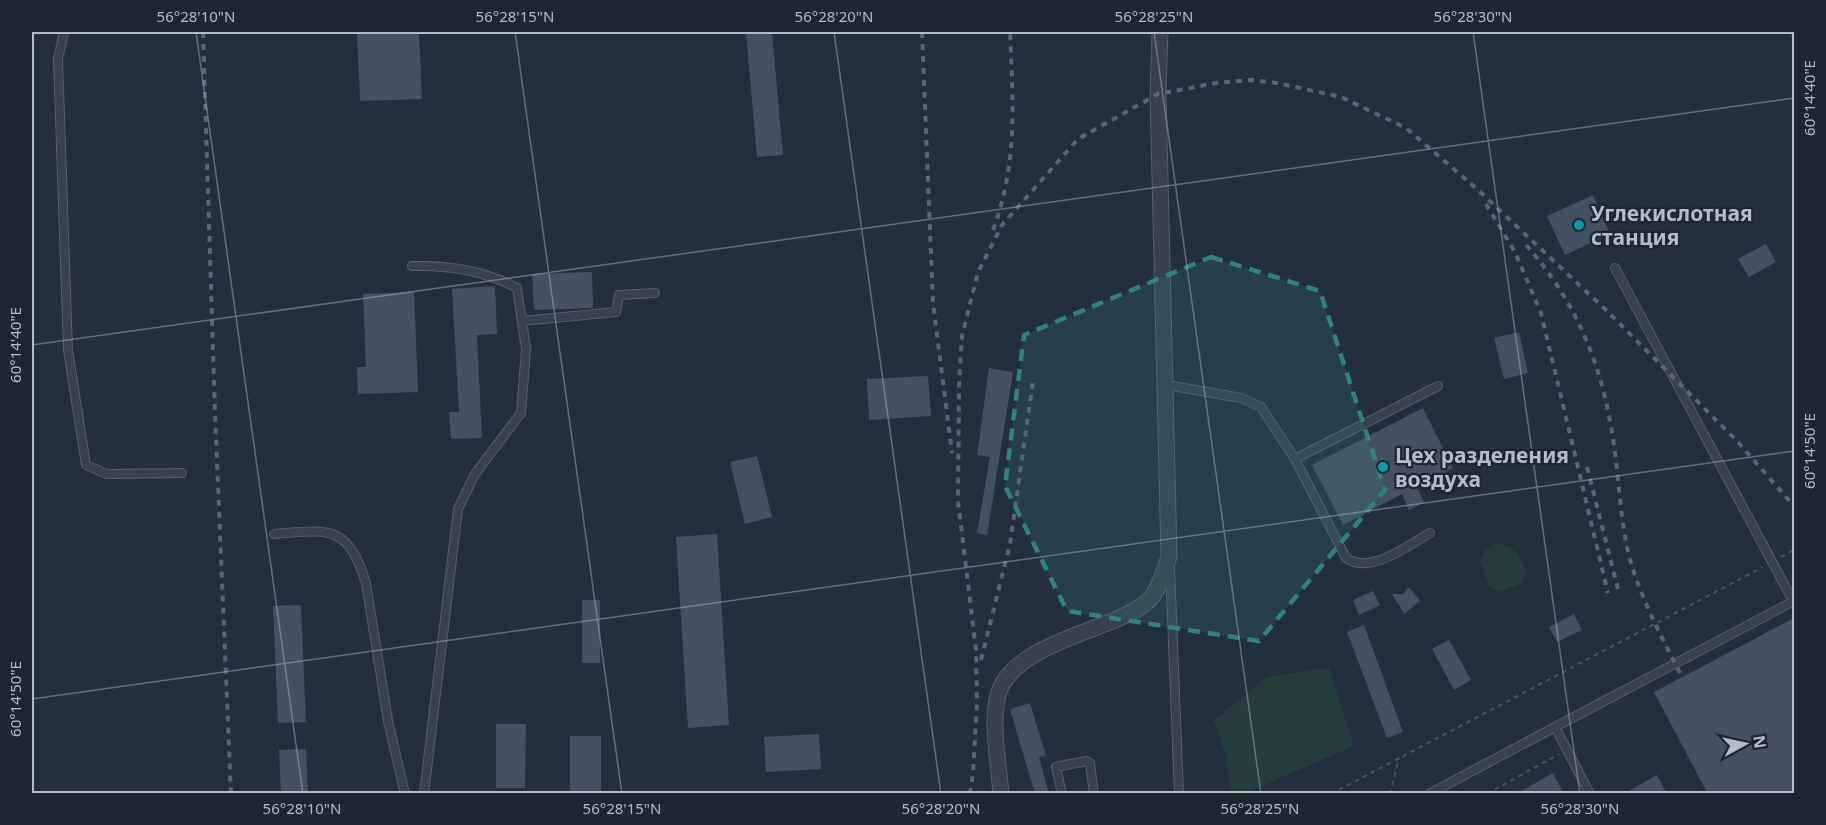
<svg xmlns="http://www.w3.org/2000/svg" width="1826" height="825" font-family="'Noto Sans',sans-serif">
<style>
.green{fill:#263c3f}
.building{fill:#455162}
.lines{fill:none;stroke-linecap:round;stroke-linejoin:round}
.service-casing{stroke:#565f6c;stroke-width:10}
.minor-casing{stroke:#565f6c;stroke-width:17}
.path{stroke:#44595c;stroke-width:2;stroke-dasharray:4.5 4.5;stroke-linecap:butt}
.service{stroke:#38414e;stroke-width:8}
.minor{stroke:#38414e;stroke-width:15}
.rail{stroke:#5a6575;stroke-width:4;stroke-dasharray:6 6;stroke-linecap:butt}
.marked{fill:#308480;fill-opacity:0.2;stroke:#308480;stroke-width:4.5;stroke-dasharray:12 8;stroke-linejoin:round}
.ticks{fill:none;stroke:#b4bcc9;stroke-width:1.5;stroke-opacity:0.45}
.culture-dot{fill:#0f9aa8;stroke:#1d2633;stroke-width:2}
.labels{text-anchor:middle;dominant-baseline:central;stroke-width:4.5;stroke-linejoin:round;paint-order:stroke}
.poi-label{font-size:21px;font-weight:bold;fill:#b4bcc9;stroke:#1d2633;text-anchor:start}
.neatline{fill:none;stroke:#b4bcc9;stroke-width:2}
.ticks-label{font-size:15px;text-anchor:middle;fill:#b4bcc9}
</style>
<rect width="100%" height="100%" fill="#242f3e"/>
<path class="green" d="M 1496,544 C 1515,544 1520,557 1526,573 L 1521,584 L 1499,592 L 1489,586 L 1480,560 L 1485,550 Z
M 1329,668 L 1354,746 L 1246,793 L 1231,793 L 1226,756 L 1214,720 L 1267,677 Z"/>
<path class="building" d="M 357,32 L 419,32 L 422,99 L 360,101 Z
M 772,32 L 783,155 L 757,157 L 746,33 Z
M 1593,195 L 1610,234 L 1565,255 L 1547,216 Z
M 1766,244 L 1776,262 L 1749,277 L 1738,259 Z
M 592,272 L 593,308 L 534,310 L 532,274 Z
M 495,286 L 497,334 L 477,335 L 482,438 L 451,439 L 449,412 L 459,412 L 452,289 Z
M 414,292 L 418,392 L 358,394 L 357,367 L 366,367 L 363,294 Z
M 1519,332 L 1528,373 L 1504,379 L 1494,338 Z
M 989,368 L 1013,372 L 987,535 L 977,533 L 990,457 L 977,455 Z
M 928,376 L 931,416 L 869,420 L 867,379 Z
M 1423,408 L 1453,468 L 1417,487 L 1424,502 L 1409,510 L 1402,494 L 1343,525 L 1312,465 Z
M 757,456 L 772,517 L 745,524 L 730,462 Z
M 717,534 L 729,725 L 688,728 L 676,537 Z
M 1409,587 L 1420,601 L 1404,614 L 1392,594 L 1403,594 Z
M 1373,591 L 1380,605 L 1359,615 L 1353,600 Z
M 582,600 L 600,600 L 600,663 L 582,663 Z
M 301,605 L 306,722 L 278,723 L 273,606 Z
M 1574,614 L 1582,630 L 1557,642 L 1549,627 Z
M 1794,618 L 1794,794 L 1708,794 L 1654,692 Z
M 1364,625 L 1403,732 L 1387,738 L 1347,632 Z
M 1449,640 L 1471,680 L 1454,690 L 1432,649 Z
M 1030,703 L 1046,756 L 1039,757 L 1049,794 L 1035,794 L 1010,709 Z
M 496,724 L 526,724 L 525,788 L 496,788 Z
M 819,734 L 821,769 L 766,772 L 764,737 Z
M 570,736 L 601,736 L 601,794 L 570,794 Z
M 306,749 L 308,794 L 281,794 L 279,750 Z
M 1553,773 L 1564,794 L 1516,794 Z
M 1657,775 L 1667,794 L 1623,794 Z"/>
<g class="lines">
<g class="service-casing">
<path id="service" d="M 64,32 L 58,59 L 68,350 L 86,465 L 107,474 L 182,473
M 412,266 C 449,265 484,270 517,288 L 526,349 L 521,413 L 475,474 L 458,509 L 424,794
M 1615,268 L 1793,601
M 522,321 L 616,312 L 619,295 L 655,293
M 1167,385 L 1241,398 L 1261,407 L 1295,459
M 1430,533 C 1407,546 1371,575 1346,558 L 1295,459 L 1438,386
M 274,534 C 329,530 347,523 366,583 L 388,721 L 405,794
M 1170,568 L 1179,794
M 1062,794 L 1056,767 L 1086,761 L 1090,763 L 1094,794
M 1429,794 L 1555,727
M 1590,794 L 1555,727 L 1794,601"/>
</g>
<g class="minor-casing">
<path id="minor" d="M 1001,794 C 999,764 989,716 1000,689 C 1015,652 1081,634 1115,620 C 1126,615 1142,608 1150,599 C 1160,588 1164,571 1169,557 L 1158,94 L 1160,32"/>
</g>
<path class="path" d="M 1781,557 L 1794,550
M 1331,794 L 1763,567
M 1390,794 L 1399,758
M 1487,794 L 1559,754"/>
<use href="#service" class="service"/>
<use href="#minor" class="minor"/>
<path class="rail" d="M 203,32 L 215,414 L 231,794
M 922,32 L 933,303 L 952,453
M 1486,204 L 1515,252 L 1541,313 L 1608,593
M 993,230 C 1018,164 1013,101 1010,32
M 1526,245 C 1569,293 1595,348 1608,411 C 1618,455 1618,502 1627,547 C 1637,593 1661,635 1682,677
M 1587,467 L 1618,589
M 981,660 L 1010,544 L 1033,381
M 970,794 L 973,773 L 977,702 L 976,650 L 958,501 L 959,385 L 962,336 L 978,272 L 1002,225 L 1078,139 L 1158,94 L 1216,83 L 1252,80 L 1277,83 L 1341,97 L 1406,128 L 1477,189 L 1608,312 L 1736,440 L 1794,506"/>
</g>
<path class="marked" d="M 1211,257 L 1320,291 L 1385,490 L 1259,641 L 1067,611 L 1005,486 L 1024,335 Z"/>
<path class="ticks" d="M 196,32 L 303,794M 515,32 L 622,794M 834,32 L 941,794M 1154,32 L 1261,794M 1473,32 L 1580,794M 1792,32 L 1794,48M 32,345 L 1794,98M 32,699 L 1794,451"/>
<g class="culture-dot">
<circle cx="1579" cy="225" r="6"/>
<circle cx="1383" cy="467" r="6"/>
</g>
<g class="labels">
<g class="poi-label">
<text x="1591" y="213">Углекислотная<tspan x="1591" dy="24">станция</tspan></text>
<text x="1395" y="455">Цех разделения<tspan x="1395" dy="24">воздуха</tspan></text>
</g>
</g>
<rect width="1826" height="825" fill="none" stroke="#1d2633" stroke-width="66"/>
<g transform="translate(1745 744) rotate(82)" stroke="#1d2633" stroke-width="4.5" paint-order="stroke">
<path d="M0-4.5L10 22L0 15L-10 22Z" fill="#b4bcc9"/>
<text y="-9" font-size="16" font-weight="bold" text-anchor="middle" fill="#b4bcc9">N</text>
</g>
<rect x="33" y="33" width="1760" height="759" class="neatline"/>
<g class="ticks-label">
<text x="196" y="22">56°28'10"N</text>
<text x="515" y="22">56°28'15"N</text>
<text x="834" y="22">56°28'20"N</text>
<text x="1154" y="22">56°28'25"N</text>
<text x="1473" y="22">56°28'30"N</text>
<text transform="translate(1810 98) rotate(-90)" y="5">60°14'40"E</text>
<text transform="translate(16 345) rotate(-90)" y="5">60°14'40"E</text>
<text transform="translate(1810 451) rotate(-90)" y="5">60°14'50"E</text>
<text transform="translate(16 699) rotate(-90)" y="5">60°14'50"E</text>
<text x="302" y="814">56°28'10"N</text>
<text x="622" y="814">56°28'15"N</text>
<text x="941" y="814">56°28'20"N</text>
<text x="1260" y="814">56°28'25"N</text>
<text x="1580" y="814">56°28'30"N</text>
</g>
</svg>
